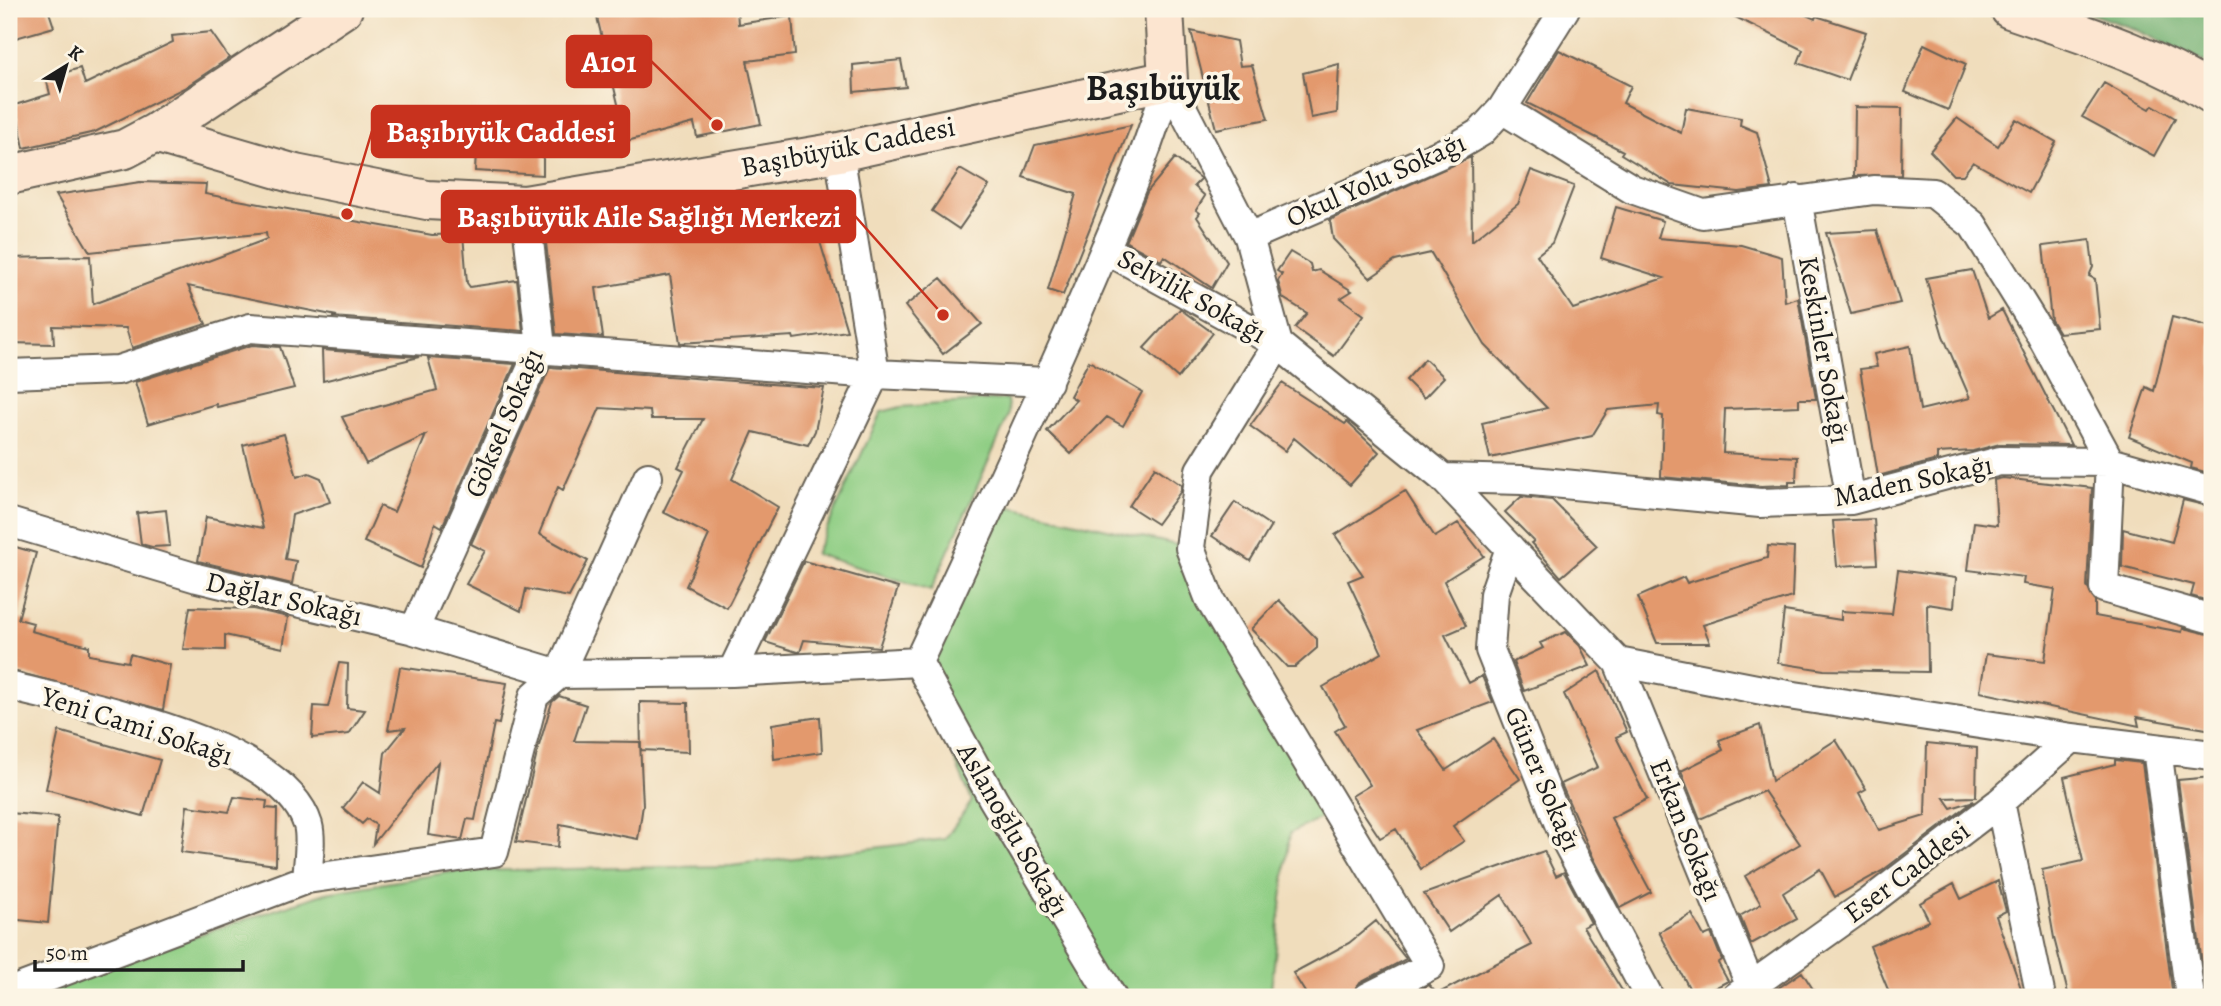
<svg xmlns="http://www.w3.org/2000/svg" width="2221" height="1006" font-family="Alegreya,serif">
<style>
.green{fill:#8fce84;stroke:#567550;stroke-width:2}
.forest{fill:#73b172;stroke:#486647;stroke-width:2}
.building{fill:#e3996d}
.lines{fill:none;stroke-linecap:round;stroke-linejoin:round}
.street-casing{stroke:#666054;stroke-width:32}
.secondary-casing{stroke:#666054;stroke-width:42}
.street{stroke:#fff;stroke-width:28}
.secondary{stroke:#fce5d0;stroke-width:38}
.labels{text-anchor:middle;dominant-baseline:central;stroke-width:7;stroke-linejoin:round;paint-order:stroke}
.street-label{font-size:28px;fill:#1c1c1c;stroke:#fcf5e5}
.district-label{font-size:35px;font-weight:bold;fill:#1c1c1c;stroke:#fcf5e5}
.leader{fill:none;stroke:#c8321e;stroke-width:2.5}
.callout-dot{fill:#c8321e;stroke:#fcf5e5;stroke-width:2.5}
.callout{fill:#c8321e;stroke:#c8321e;stroke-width:2.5}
.callout-label{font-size:30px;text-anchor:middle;font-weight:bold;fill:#fff}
</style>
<rect width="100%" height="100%" fill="#fcf5e5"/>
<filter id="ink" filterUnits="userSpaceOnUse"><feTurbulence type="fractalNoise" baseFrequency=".0143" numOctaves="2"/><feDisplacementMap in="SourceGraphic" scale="14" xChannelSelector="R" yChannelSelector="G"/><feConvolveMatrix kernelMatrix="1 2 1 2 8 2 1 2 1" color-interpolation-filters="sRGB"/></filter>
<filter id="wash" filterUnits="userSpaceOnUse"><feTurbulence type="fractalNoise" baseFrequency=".00686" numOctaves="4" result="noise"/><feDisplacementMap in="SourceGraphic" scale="28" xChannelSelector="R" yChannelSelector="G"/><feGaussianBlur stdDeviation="1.57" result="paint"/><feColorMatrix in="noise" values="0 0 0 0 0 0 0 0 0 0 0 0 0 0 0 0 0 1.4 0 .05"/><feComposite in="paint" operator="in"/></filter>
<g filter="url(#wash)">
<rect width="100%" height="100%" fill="#f0ddbc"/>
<path class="green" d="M 1007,399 L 1009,415 L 931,590 L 815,554 L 881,412 L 901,407 Z
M 1007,506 L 1190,548 L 1341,808 L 1290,833 L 1270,997 L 9,997 L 326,893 L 457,871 L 731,866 L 945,839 L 972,801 L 921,678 Z"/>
<path class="forest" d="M 2077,9 L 2212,9 L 2212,66 L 2132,28 Z"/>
<g id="blocks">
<path class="building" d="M 9,9 L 48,9 L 54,27 L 9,40 Z
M 595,9 L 737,9 L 738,24 L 792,16 L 795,55 L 747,61 L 761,124 L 697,137 L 694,123 L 627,141 Z
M 1719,9 L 1792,9 L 1815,19 L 1816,16 L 1866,32 L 1847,80 L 1798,63 L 1803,50 Z
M 1191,31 L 1236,41 L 1240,66 L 1252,65 L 1268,119 L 1216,129 Z
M 211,32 L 229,58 L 184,88 L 95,132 L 24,148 L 15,105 L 50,94 L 46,78 L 80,68 L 85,84 L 173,42 L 172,36 Z
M 1924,44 L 1966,64 L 1948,110 L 1905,92 Z
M 1559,50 L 1631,86 L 1623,103 L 1681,133 L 1686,108 L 1741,118 L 1740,125 L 1757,132 L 1772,188 L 1739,192 L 1672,185 L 1621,154 L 1623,151 L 1527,103 Z
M 901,60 L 906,87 L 854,92 L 853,65 Z
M 1339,64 L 1337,113 L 1311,118 L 1303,73 Z
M 2104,83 L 2150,109 L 2153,105 L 2175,118 L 2154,156 L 2082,117 Z
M 1855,107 L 1902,108 L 1901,175 L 1854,176 Z
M 1957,118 L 1998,146 L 2016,119 L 2056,142 L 2029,193 L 1973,162 L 1963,175 L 1953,175 L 1930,151 Z
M 508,124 L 543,125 L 543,175 L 475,171 L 477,132 L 508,134 Z
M 1131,125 L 1063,295 L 1048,290 L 1076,194 L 1023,177 L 1035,145 Z
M 1471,157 L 1472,241 L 1518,204 L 1531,170 L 1574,186 L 1552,243 L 1537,255 L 1573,309 L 1664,278 L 1601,258 L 1616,207 L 1663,221 L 1658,238 L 1741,245 L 1782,257 L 1785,302 L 1798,298 L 1816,399 L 1799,399 L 1799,406 L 1725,409 L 1723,453 L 1797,457 L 1796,482 L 1789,482 L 1789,485 L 1761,486 L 1661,477 L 1663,416 L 1658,415 L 1659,405 L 1608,410 L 1592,436 L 1490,458 L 1482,423 L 1547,408 L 1485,345 L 1431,253 L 1395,261 L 1370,278 L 1333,239 L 1330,220 Z
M 1175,158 L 1201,179 L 1194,186 L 1205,196 L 1196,210 L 1200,213 L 1197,217 L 1227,262 L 1212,288 L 1164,256 L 1161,261 L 1126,242 L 1147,192 Z
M 960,169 L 989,186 L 959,229 L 932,211 Z
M 140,182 L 206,184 L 205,194 L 432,235 L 463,234 L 467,283 L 470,287 L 517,280 L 523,331 L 332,317 L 337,316 L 188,286 L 206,324 L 132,348 L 126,328 L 53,326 L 54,344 L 9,343 L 9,258 L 90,256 L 93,304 L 267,239 L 266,233 L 90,252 L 56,195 Z
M 805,192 L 847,331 L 794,339 L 793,336 L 680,343 L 670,275 L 596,288 L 603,337 L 556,334 L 544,224 L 738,199 L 741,209 Z
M 1877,230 L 1900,303 L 1851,314 L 1826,233 Z
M 2090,240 L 2093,267 L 2089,276 L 2095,279 L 2100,329 L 2059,333 L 2051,320 L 2043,246 Z
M 1290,252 L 1310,264 L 1312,272 L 1319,270 L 1352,291 L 1341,298 L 1364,315 L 1334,356 L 1295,328 L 1307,313 L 1283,298 L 1278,281 L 1282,274 L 1277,271 Z
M 1972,270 L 1988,318 L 2002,310 L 2071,445 L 2000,444 L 1973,451 L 1937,453 L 1937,460 L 1878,476 L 1860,369 L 1877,367 L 1874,354 L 1910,346 L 1920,410 L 1970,398 L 1943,336 L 1926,278 Z
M 941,278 L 982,324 L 943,354 L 905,306 Z
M 1180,309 L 1213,333 L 1178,378 L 1144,348 Z
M 2172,317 L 2212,327 L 2212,474 L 2191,468 L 2192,463 L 2129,437 L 2146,387 L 2154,391 Z
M 252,345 L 280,347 L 294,388 L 217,407 L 216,404 L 148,424 L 135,382 Z
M 322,350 L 419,357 L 323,381 Z
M 428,358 L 515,364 L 442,527 L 435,523 L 421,568 L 364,542 L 380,506 L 394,512 L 426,435 L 366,464 L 342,417 L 437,390 Z
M 1425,359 L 1444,377 L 1424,398 L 1406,380 Z
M 1089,361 L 1142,392 L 1123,426 L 1107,417 L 1071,454 L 1047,431 L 1076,400 L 1070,396 Z
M 550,367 L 824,388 L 815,431 L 808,445 L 753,432 L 732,479 L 778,507 L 727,608 L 686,586 L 709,535 L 663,512 L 684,470 L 678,467 L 703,419 L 651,419 L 650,411 L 600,408 L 563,490 L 558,487 L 539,534 L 588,561 L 569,597 L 526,589 L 521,611 L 466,584 L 485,551 L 471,544 Z
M 1282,383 L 1345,424 L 1347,422 L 1379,452 L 1350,485 L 1294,438 L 1285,451 L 1250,426 Z
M 284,434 L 297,477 L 309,473 L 321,478 L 330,502 L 292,515 L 285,559 L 296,561 L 292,584 L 198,561 L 206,517 L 263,528 L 243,445 Z
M 1155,467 L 1181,485 L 1181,491 L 1157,524 L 1129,506 Z
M 2003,478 L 2092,488 L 2087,587 L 2095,601 L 2095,616 L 2182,632 L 2183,628 L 2212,635 L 2212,730 L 2137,717 L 2139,726 L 1980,692 L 1986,654 L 2045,661 L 2055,589 L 2023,584 L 2024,577 L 1968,570 L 1974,522 L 1997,525 L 1994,480 Z
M 1405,491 L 1435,537 L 1458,523 L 1484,556 L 1444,581 L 1466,626 L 1445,635 L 1469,683 L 1482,676 L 1493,702 L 1417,730 L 1446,770 L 1493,739 L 1520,779 L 1453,826 L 1464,841 L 1421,869 L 1396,829 L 1380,838 L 1352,796 L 1370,785 L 1335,731 L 1345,725 L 1323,687 L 1382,653 L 1348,581 L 1363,575 L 1335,535 Z
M 1521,497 L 1552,500 L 1597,546 L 1561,577 L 1531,543 L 1534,541 L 1505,512 Z
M 2183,500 L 2212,507 L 2212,602 L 2191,596 L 2194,585 L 2122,567 L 2123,529 L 2172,542 Z
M 1235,502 L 1271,526 L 1250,561 L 1212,536 Z
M 166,510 L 170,546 L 152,547 L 141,544 L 137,513 Z
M 1874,519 L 1877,564 L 1837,566 L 1833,521 Z
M 9,545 L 36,553 L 18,619 L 33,623 L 31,631 L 89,646 L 89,655 L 128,662 L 130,654 L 170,665 L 163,710 L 9,670 Z
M 1768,546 L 1794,548 L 1792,597 L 1703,625 L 1710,643 L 1657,643 L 1638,597 L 1684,577 L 1687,583 L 1767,558 Z
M 804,561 L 898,588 L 879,647 L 804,640 L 800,652 L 797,652 L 765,642 Z
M 1898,570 L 1956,578 L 1954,608 L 1927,604 L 1928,672 L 1824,670 L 1778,663 L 1784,611 L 1841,620 L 1841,611 L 1892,614 Z
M 1279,600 L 1317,639 L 1317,648 L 1295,667 L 1287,667 L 1251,629 Z
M 190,607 L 253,609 L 288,617 L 283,648 L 225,635 L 225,650 L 183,649 Z
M 1566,632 L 1580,646 L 1590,666 L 1524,691 L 1513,662 L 1543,648 L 1540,643 Z
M 339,663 L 348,664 L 347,708 L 365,710 L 349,734 L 312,738 L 314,706 L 328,707 Z
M 400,667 L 507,683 L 499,724 L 494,723 L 475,820 L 467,819 L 462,840 L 428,835 L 438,762 L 373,844 L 376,825 L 367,819 L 362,824 L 343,808 L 363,782 L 380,793 L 385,753 L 405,728 L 388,730 Z
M 1599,671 L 1627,732 L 1616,737 L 1647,799 L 1611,818 L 1651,892 L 1620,908 L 1593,857 L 1561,784 L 1598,767 L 1564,694 Z
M 559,696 L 586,705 L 574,741 L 640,742 L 643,805 L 638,839 L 560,824 L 558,847 L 516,842 L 538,749 L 552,702 Z
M 640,702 L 688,703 L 689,752 L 641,750 Z
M 820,717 L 822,752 L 774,759 L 772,724 Z
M 1760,725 L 1772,781 L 1836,740 L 1866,789 L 1859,793 L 1879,830 L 1925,816 L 1927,743 L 1977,748 L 1976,797 L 1944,798 L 1951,808 L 1974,801 L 1882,871 L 1835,897 L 1820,869 L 1783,893 L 1797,919 L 1751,944 L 1740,916 L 1761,904 L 1745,876 L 1800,844 L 1764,791 L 1700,819 L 1681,771 L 1723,750 L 1719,740 Z
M 59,731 L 160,760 L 143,816 L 46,789 Z
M 2115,760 L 2142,763 L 2173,997 L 2069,997 L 2054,938 L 2042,870 L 2083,861 L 2064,777 L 2115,764 Z
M 2212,777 L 2212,987 L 2205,987 L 2178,780 Z
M 234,797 L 267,801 L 266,808 L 277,809 L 276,865 L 181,852 L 187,806 L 229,812 Z
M 9,813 L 58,817 L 48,923 L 9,919 Z
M 1544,851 L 1556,876 L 1564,872 L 1591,923 L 1583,927 L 1626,997 L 1565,997 L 1560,989 L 1547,997 L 1405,997 L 1429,985 L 1437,994 L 1532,945 L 1502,895 L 1449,932 L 1424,894 Z
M 1998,881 L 2006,911 L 1996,916 L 2024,997 L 1891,997 L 1870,946 L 1929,921 L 1920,903 L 1954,884 L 1961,899 Z
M 1692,914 L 1704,936 L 1711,933 L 1722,960 L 1718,963 L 1728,981 L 1698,997 L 1694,997 L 1659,932 Z
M 1376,921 L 1406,959 L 1360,983 L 1352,997 L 1308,997 L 1293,973 L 1349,943 Z
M 1802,972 L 1818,997 L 1771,997 L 1771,993 Z"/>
</g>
</g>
<g filter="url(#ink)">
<use href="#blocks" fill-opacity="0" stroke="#666054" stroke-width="2"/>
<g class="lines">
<g class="street-casing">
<path id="street" d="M 1168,80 L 1249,237 L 1278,344 L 1443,478 L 1618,662 L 1788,695 L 2072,738 L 2212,755
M 1502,109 L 1632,189 L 1703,214 L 1874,190 L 1933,193 L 1973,225 L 2041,335 L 2110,462 L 2104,588 L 2212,619
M 1797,199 L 1851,500
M 1249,237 L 1454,148 L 1481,132 L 1502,109 L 1565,9
M 1105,249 L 1278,344 L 1200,470 L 1190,548 L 1210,600 L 1430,966 L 1368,997
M 9,374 L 118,370 L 250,328 L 875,374 L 1048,382
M 1443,478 L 1522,480 L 1760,503 L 1851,500 L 2000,461 L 2110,462 L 2212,491
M 9,522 L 197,578 L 414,630 L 559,674 L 648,477
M 1510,548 L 1494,594 L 1490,650 L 1565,839 L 1649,997
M 414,630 L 541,347 L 525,205
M 918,662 L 993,799 L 1112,997
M 1618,662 L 1755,997
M 732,672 L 875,374 L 839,152
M 9,686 C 85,706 283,742 308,825 C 312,840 308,863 307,879
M 2157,749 L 2190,997
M 2000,802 L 2041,997
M 9,992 L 307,879 L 494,852 L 534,696 L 559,674 L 732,672 L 918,662 C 976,538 1034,414 1088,289 C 1117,221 1149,151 1168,80
M 1736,997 L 1868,903 L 2000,802 L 2072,738"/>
</g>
<g class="secondary-casing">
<path id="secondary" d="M 2010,9 C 2079,33 2151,54 2212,94
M 155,133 L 295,174 L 427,200 L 525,205 L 839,152 L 1168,80 L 1164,9
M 9,175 L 125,149 L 155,133 L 343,9"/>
</g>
<use href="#street" class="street"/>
<use href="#secondary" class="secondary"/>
</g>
</g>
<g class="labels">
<g class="street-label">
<text transform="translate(848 147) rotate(-11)">Başıbüyük Caddesi</text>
<text transform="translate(1376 180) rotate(-24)">Okul Yolu Sokağı</text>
<text transform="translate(1192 296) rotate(29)">Selvilik Sokağı</text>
<text transform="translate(1824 350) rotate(80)">Keskinler Sokağı</text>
<text transform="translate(504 423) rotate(-67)">Göksel Sokağı</text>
<text transform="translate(1913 481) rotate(-12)">Maden Sokağı</text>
<text transform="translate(284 599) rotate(13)">Dağlar Sokağı</text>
<text transform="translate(137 726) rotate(18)">Yeni Cami Sokağı</text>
<text transform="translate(1543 779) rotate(67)">Güner Sokağı</text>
<text transform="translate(1013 830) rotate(60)">Aslanoğlu Sokağı</text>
<text transform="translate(1686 830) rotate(68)">Erkan Sokağı</text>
<text transform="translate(1907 872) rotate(-37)">Eser Caddesi</text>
</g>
<g class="district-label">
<text x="1163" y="88">Başıbüyük</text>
</g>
</g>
<path class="leader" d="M717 125L651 61M347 214L372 131M943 315L855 216"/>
<g class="callout-dot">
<circle cx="717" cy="125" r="7"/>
<circle cx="347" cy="214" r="7"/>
<circle cx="943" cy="315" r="7"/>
</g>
<g class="callout">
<rect x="567" y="36" width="84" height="51" rx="7"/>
<rect x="372" y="106" width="257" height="51" rx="7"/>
<rect x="442" y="191" width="413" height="51" rx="7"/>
</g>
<g class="callout-label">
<text x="609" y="72">A101</text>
<text x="501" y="142">Başıbıyük Caddesi</text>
<text x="649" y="227">Başıbüyük Aile Sağlığı Merkezi</text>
</g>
<rect width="2221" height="1006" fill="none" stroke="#fcf5e5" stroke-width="35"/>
<g transform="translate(66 66) rotate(37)" stroke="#fcf5e5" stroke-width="5" paint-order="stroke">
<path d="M0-5L12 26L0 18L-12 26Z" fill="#1c1c1c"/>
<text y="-10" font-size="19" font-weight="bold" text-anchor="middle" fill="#1c1c1c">K</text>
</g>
<path d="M35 960v10h208v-10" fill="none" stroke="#1c1c1c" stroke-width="3.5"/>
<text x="46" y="960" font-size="21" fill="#1c1c1c" stroke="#fcf5e5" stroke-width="5" paint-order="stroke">50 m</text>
</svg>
